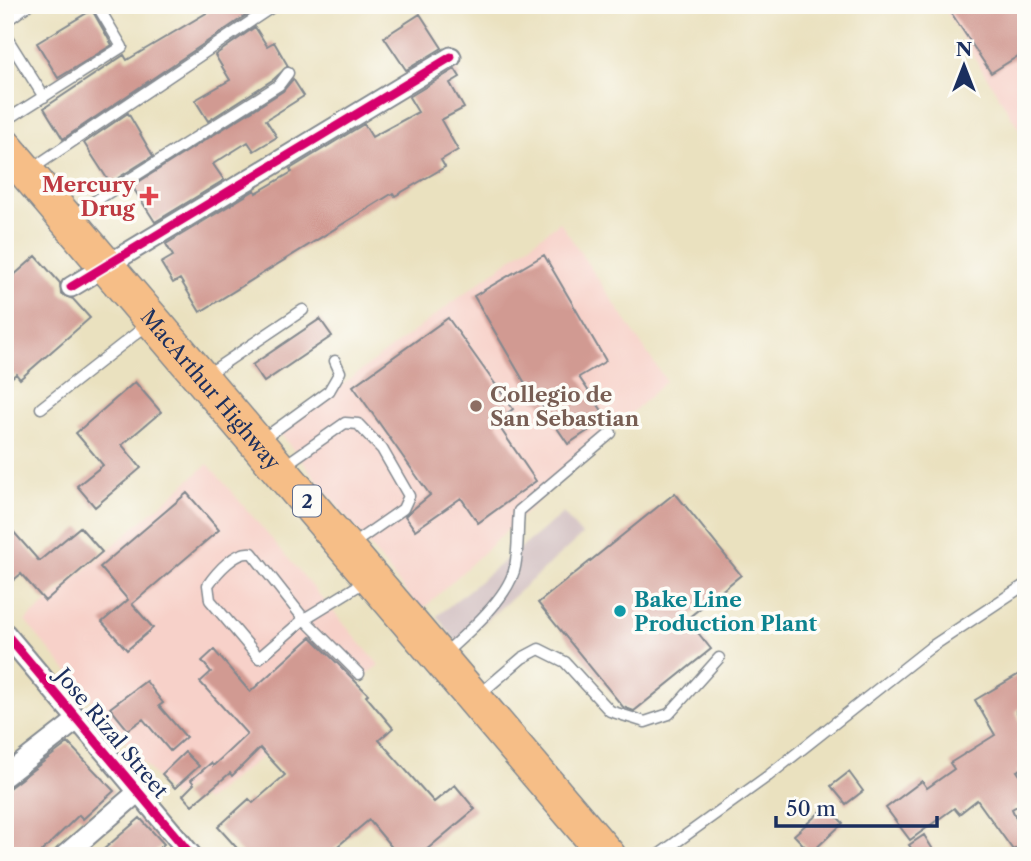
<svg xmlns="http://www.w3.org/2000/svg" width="1031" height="861" font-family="'Libre Caslon Text',serif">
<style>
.built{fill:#f7d1c9}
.industrial{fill:#d2bfc1}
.building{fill:#d19a92}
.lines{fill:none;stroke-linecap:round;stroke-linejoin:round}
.lane-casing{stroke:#82888e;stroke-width:13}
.street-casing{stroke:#82888e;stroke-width:23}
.highway-casing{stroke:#82888e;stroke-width:38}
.lane{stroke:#fff;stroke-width:10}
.street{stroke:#fff;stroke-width:19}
.highway{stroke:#f6be87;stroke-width:35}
.cycleway-casing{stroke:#fdfcf7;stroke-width:13}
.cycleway{stroke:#d6006c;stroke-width:9}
.health-dot{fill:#e0444e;stroke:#fdfcf7;stroke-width:2.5}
.education-dot{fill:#8d6e63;stroke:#fdfcf7;stroke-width:2.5}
.culture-dot{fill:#0f9aa8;stroke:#fdfcf7;stroke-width:2.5}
.labels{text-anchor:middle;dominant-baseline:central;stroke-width:7;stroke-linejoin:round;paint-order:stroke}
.shield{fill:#fdfcf7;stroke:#5f6c8c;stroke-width:2}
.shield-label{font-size:19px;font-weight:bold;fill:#1b2f5e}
.health-label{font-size:21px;font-weight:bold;fill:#be3a42;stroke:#fdfcf7;text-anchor:end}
.street-label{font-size:21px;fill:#1b2f5e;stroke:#fdfcf7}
.education-label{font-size:21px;font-weight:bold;fill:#785e54;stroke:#fdfcf7;text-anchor:start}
.culture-label{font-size:21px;font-weight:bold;fill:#0d838f;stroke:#fdfcf7;text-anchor:start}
</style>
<rect width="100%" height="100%" fill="#fdfcf7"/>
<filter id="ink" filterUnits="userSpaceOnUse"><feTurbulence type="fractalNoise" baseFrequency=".0143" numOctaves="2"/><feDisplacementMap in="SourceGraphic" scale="14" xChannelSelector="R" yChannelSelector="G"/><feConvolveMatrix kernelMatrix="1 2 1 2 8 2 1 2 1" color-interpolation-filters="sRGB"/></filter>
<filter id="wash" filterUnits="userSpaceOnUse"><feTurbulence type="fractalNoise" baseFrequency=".00686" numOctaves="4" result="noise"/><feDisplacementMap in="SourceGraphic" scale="28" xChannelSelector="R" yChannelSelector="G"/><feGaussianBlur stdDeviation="1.57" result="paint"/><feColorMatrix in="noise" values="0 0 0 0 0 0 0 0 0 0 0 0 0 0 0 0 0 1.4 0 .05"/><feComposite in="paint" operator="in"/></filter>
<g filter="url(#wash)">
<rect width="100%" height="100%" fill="#eae1bf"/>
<path class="built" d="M 942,5 L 1026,5 L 1026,140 Z
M 560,222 L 666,381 L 421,611 L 279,432 Z
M 208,464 L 379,665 L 205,801 L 189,786 L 174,799 L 25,621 Z"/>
<path class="industrial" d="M 563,513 L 582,535 L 459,645 L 437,616 Z"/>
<g id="blocks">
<path class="building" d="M 220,5 L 242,5 L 248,14 L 63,139 L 44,108 L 124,55 L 127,60 Z
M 946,5 L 1026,5 L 1026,51 L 991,73 Z
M 92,10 L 112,45 L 58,78 L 37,43 Z
M 420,14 L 442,48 L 406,70 L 384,37 Z
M 255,27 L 267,46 L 274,42 L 288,66 L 274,79 L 208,121 L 195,100 L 230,80 L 215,55 Z
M 455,69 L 460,77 L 450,83 L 464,108 L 441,120 L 458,150 L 441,160 L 445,167 L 395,196 L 393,193 L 200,312 L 180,279 L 173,283 L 161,263 L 173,256 L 166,244 L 255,190 L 256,193 L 292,172 L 290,169 L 364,124 L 372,137 L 418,112 L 409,97 Z
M 293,79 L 304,96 L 266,120 L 277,137 L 254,151 L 248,142 L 213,164 L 224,180 L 155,222 L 132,186 L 283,91 Z
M 128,113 L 153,156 L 110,183 L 84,143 Z
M 544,255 L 606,361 L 579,377 L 607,418 L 568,444 L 538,400 L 536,402 L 474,296 Z
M 36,256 L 60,283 L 61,294 L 73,299 L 90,318 L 20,379 L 16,374 L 5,383 L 5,283 Z
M 448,318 L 513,409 L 496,422 L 536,481 L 478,523 L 461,498 L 415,530 L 405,516 L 430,495 L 353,386 Z
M 320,319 L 332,336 L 264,382 L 252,365 Z
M 135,382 L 161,412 L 122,445 L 141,468 L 95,507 L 77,486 L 103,465 L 76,433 Z
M 187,493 L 219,530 L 132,604 L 153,628 L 127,650 L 102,622 L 128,600 L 100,567 Z
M 675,493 L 741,575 L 687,619 L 711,649 L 634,711 L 623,707 L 538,603 Z
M 5,522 L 39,561 L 80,527 L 102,552 L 45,601 L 21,574 L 5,587 Z
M 311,637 L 368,694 L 366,696 L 393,728 L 379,740 L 434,802 L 455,785 L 475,809 L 419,856 L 399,856 L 369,820 L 326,856 L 244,856 L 218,827 L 249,799 L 253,803 L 285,775 L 260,748 L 232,776 L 230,773 L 192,805 L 183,795 L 194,784 L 191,780 L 211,763 L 213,766 L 247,734 L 200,682 L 211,672 L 202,661 L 214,650 L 250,692 Z
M 1026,670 L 1026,705 L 1016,711 L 1026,735 L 1026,767 L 1017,771 L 1026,784 L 1026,801 L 1012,809 L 1026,842 L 1013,850 L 977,800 L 959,814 L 954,808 L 910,840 L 886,808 L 922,781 L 927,788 L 954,769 L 950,763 L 995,735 L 975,700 Z
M 146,681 L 163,703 L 159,706 L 186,737 L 170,751 L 143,719 L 128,730 L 110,708 Z
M 68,743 L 114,791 L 83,819 L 79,815 L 37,856 L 5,856 L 5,791 Z
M 185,752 L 199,766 L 175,788 L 162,774 Z
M 849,772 L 863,791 L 846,804 L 831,786 Z
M 827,806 L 843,823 L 811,853 L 794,835 Z
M 140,818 L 164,844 L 151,856 L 96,856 Z
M 924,835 L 937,856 L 917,856 L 909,845 Z"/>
</g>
</g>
<g filter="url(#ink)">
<use href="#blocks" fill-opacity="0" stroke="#82888e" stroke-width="2"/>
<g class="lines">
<g class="lane-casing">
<path id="lane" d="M 5,22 L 28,5
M 5,35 L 44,97
M 5,121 L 122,47 L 97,5
M 33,168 L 275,5
M 73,215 L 279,85 L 288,73
M 208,374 L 303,310
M 41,408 L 147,325
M 263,439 L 329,391 L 340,372 L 335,361
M 285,465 L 345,423 L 358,424 L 382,449 L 409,496 L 403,509 L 350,546
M 444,654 C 466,634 505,601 514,571 C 519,553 517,531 519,511 L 611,433
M 359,674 L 304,619 L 252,553 C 235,551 217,572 208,585 L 210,600 L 259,658 L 304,619 L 366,581
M 480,694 L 522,658 L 539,649 L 565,662 L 610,711 L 645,722 L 669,714 L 719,658
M 657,856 L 768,776 L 931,647 L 1026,584"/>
</g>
<g class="street-casing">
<path id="street" d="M 71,287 L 451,57
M 5,633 L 192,856
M 5,776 L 77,720
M 64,856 L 138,792"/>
</g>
<g class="highway-casing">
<g id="highway">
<path id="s1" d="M 5,147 L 608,856"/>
</g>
</g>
<use href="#lane" class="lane"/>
<use href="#street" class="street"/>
<use href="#highway" class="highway"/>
<g class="cycleway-casing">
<path id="cycleway" d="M 71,287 L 451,57
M 5,633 L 192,856"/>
</g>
<use href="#cycleway" class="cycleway"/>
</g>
</g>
<path class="health-dot" d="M145.5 185.5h7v7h7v7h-7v7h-7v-7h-7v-7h7z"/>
<circle class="education-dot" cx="476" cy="406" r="7"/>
<circle class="culture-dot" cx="620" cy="611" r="7"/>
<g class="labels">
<rect class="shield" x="293" y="485.5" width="28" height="31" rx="5"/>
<g class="shield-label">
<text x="307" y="501">2</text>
</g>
<g class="health-label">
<text x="135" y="184">Mercury<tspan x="135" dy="24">Drug</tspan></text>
</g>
<g class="street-label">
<text stroke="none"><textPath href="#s1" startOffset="318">MacArthur Highway</textPath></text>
<text transform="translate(112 733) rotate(50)">Jose Rizal Street</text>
</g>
<g class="education-label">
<text x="490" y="394">Collegio de<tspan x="490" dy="24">San Sebastian</tspan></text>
</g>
<g class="culture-label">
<text x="634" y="599">Bake Line<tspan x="634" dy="24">Production Plant</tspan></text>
</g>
</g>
<rect width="1031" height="861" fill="none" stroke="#fdfcf7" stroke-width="28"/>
<g transform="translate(964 66)" stroke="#fdfcf7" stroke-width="5" paint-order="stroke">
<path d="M0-5L12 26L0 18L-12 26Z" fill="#1b2f5e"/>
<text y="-10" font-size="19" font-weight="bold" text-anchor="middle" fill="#1b2f5e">N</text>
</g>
<path d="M776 816v10h161v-10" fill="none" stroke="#1b2f5e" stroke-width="3.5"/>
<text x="786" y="816" font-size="21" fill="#1b2f5e" stroke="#fdfcf7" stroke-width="5" paint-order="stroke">50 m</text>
</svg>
